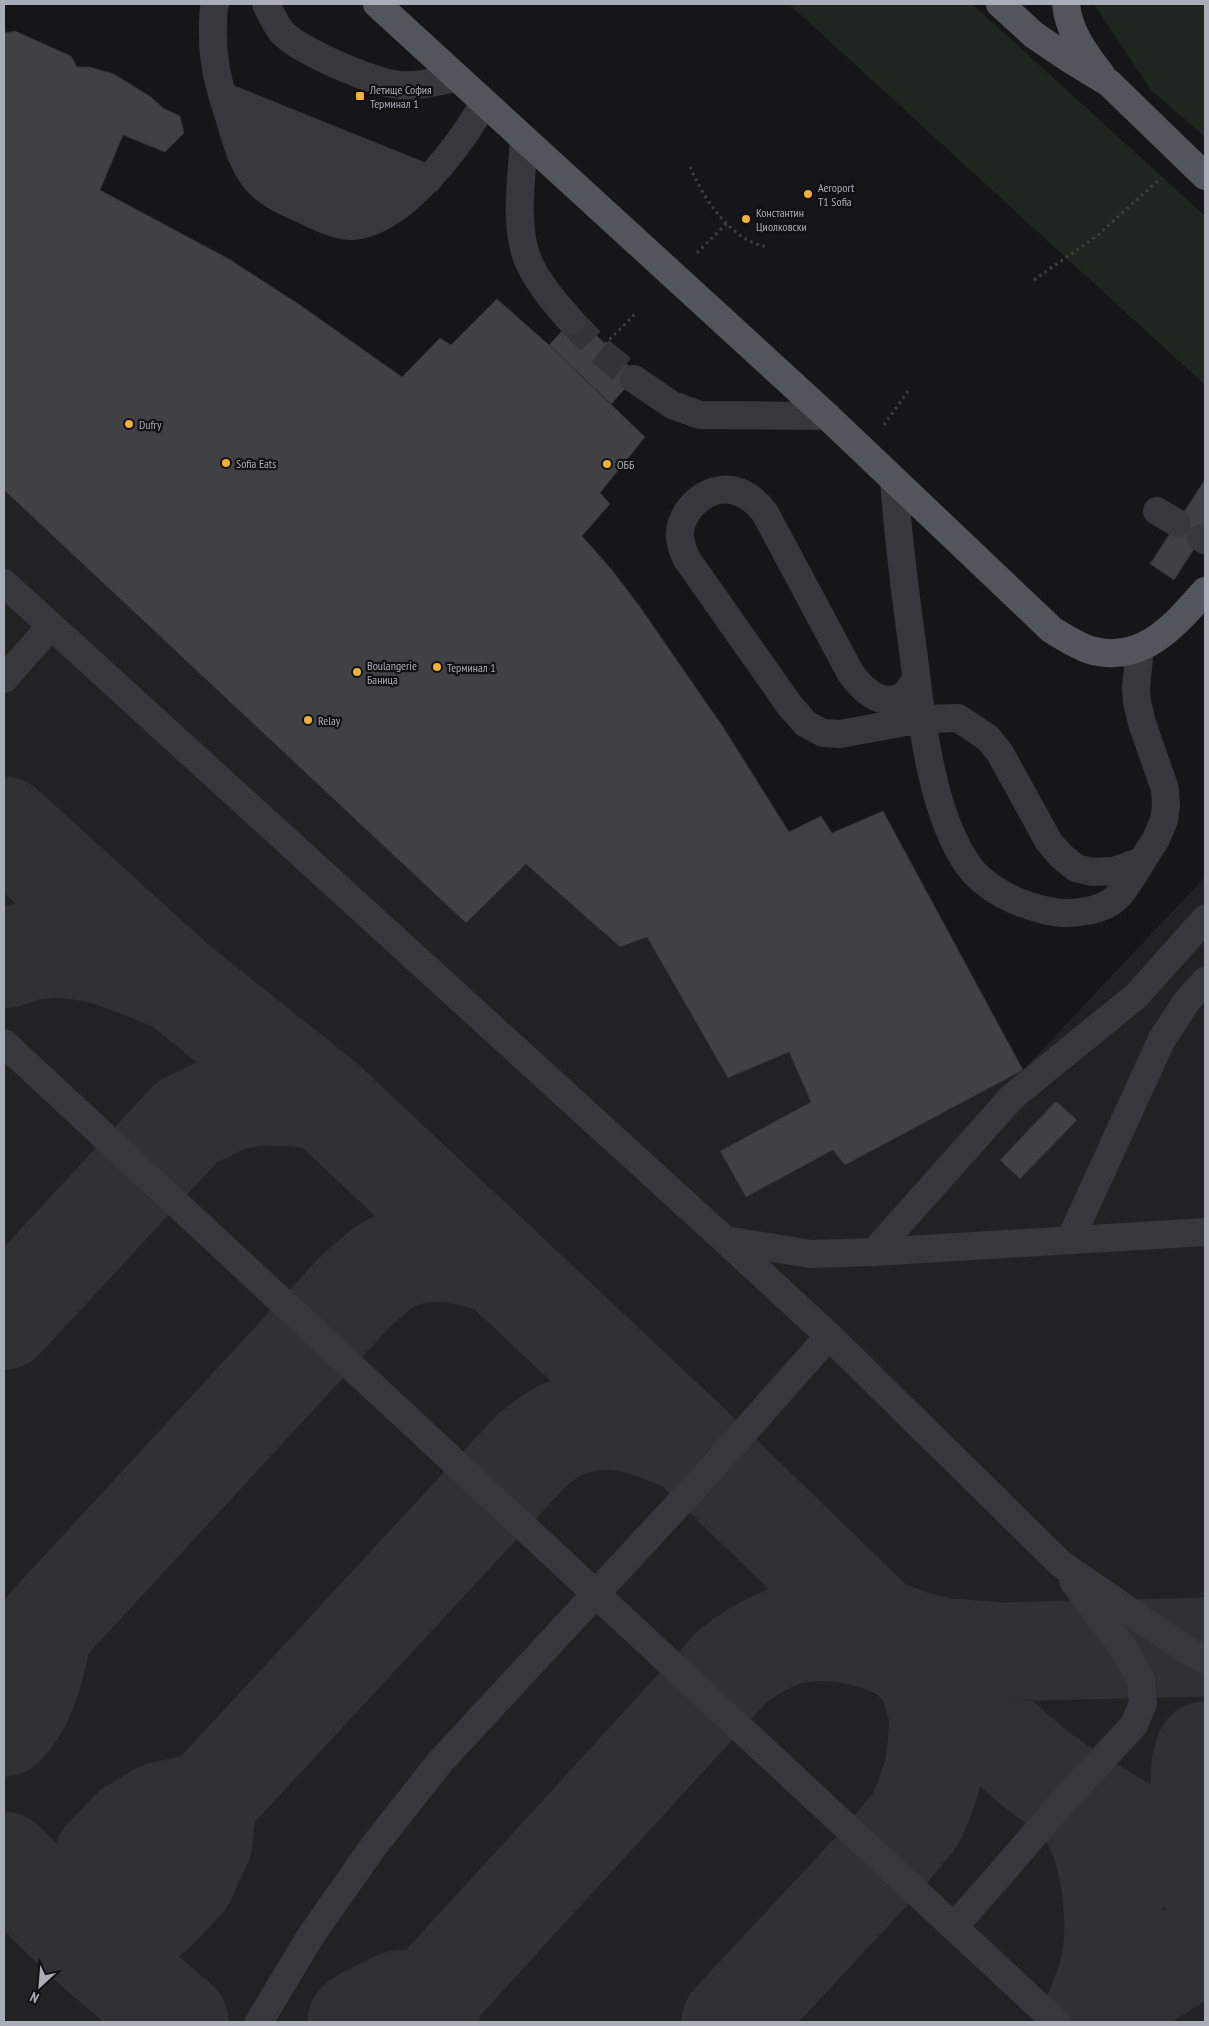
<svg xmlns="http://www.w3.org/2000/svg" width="1209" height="2026" font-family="'PT Sans Narrow',sans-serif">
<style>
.built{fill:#222225}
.green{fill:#1e261f}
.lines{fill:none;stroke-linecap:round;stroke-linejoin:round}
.taxiway{stroke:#303135;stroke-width:99}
.building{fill:#404145;stroke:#303034}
.minor-tunnel{stroke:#333438;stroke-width:28;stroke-dasharray:28 14;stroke-linecap:butt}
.path{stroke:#3d3f44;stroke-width:3;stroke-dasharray:2.5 4;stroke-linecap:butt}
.minor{stroke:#37383d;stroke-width:28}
.major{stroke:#53555c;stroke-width:28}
.poi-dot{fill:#f2b134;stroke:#111113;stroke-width:2}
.labels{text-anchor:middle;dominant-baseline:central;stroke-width:4.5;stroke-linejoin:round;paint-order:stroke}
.poi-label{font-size:12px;fill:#a8adb8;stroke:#111113;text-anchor:start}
</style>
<rect width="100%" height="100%" fill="#161618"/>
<path class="built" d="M 4,29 L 6,32 L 15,31 L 71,56 L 77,67 L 90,67 L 114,74 L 151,97 L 163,108 L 180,116 L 184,133 L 165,152 L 123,135 L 100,190 L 229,259 L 300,305 L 402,377 L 440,338 L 451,345 L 497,299 L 549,345 L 645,437 L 600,492 L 610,504 L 582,536 L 612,570 L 640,607 L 723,727 L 788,832 L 821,816 L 832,833 L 883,811 L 1023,1070 L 1205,877 L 1205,2022 L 4,2022 Z"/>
<path class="green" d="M 789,4 L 972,4 L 1205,216 L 1205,385 Z
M 1094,4 L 1205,4 L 1205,137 L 1151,90 Z"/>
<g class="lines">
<path class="taxiway" d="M 4,826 L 177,983 L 325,1101 L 690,1444 L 928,1675 L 1033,1767 L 1070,1794 L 1205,1874
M 4,959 C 12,957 21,953 29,951 C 79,941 126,962 170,980
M 4,1320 L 187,1122 L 230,1101 L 259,1096 L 294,1097 L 325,1101
M 880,1628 L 913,1640 L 942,1647 L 1000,1652 L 1205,1647
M 4,1727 C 29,1702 36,1664 43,1630 L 354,1293 C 364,1284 375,1273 386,1266 C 422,1243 462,1254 499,1264
M 1205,1751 L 1201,1764 L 1199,1824 L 1205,1840
M 1073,1796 C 1079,1804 1086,1812 1091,1821 C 1110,1853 1116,1908 1113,1945 C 1112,1971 1100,1998 1090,2022
M 207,1801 L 161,1811 L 131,1829 L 104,1857 L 85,1897 L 81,1937 L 123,1930 L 154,1913 L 185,1881 L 203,1842 L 207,1801 L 532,1450 C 541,1443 551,1435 561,1430 C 610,1409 644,1425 690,1444
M 4,1861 L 81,1937 L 179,2022
M 357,2022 L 366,2016 L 398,2000 L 430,1997
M 430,2022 L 430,1997 L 732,1667 C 748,1654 766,1643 785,1636 C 791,1633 798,1633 804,1633 C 840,1628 872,1637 904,1652
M 731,2022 L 882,1860 L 915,1820 L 924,1800 L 934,1770 L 937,1746 L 939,1717 L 928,1675
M 1097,2022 L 1125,1993 L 1185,1955 L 1205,1949"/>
</g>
<path class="building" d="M 4,29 L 6,33 L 15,31 L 71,56 L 77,67 L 90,67 L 114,74 L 151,97 L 163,108 L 180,116 L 184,133 L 165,152 L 123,135 L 100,190 L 229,259 L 300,305 L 402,377 L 440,338 L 451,345 L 497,299 L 549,345 L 645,437 L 600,493 L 610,504 L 582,536 L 612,570 L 640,607 L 723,727 L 789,832 L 821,816 L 832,833 L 883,811 L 1023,1070 L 845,1165 L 833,1150 L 746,1197 L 720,1151 L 811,1102 L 789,1052 L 728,1078 L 647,937 L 620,947 L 526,864 L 466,923 L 4,490 Z
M 576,316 L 638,375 L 611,404 L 549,345 Z
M 1204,481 L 1205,482 L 1205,532 L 1174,580 L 1150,564 Z
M 1056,1101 L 1077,1120 L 1020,1179 L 1000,1160 Z"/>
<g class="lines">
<path class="minor-tunnel" d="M 571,321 L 599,350 L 634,379"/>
<path class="path" d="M 690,167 C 704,199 731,242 769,247
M 697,253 L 727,223
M 1034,280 L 1098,235 L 1161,178
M 605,344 L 637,312
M 884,425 L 908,391"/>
<path class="minor" d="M 215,4 C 213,10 213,19 213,26 C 212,54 216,74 224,101 C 232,124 237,151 250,172 C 261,191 283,201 302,209 C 316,216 336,226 352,226 C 400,225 464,142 484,102
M 266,4 C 270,12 275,23 281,31 C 296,50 374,83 399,85 C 419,87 438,81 457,78
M 223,96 L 429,179
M 233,128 L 408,198
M 524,139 C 522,175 514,223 527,258 C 536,281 555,303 571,321
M 241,155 L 386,214
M 634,379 L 672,405 L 700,415 L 827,416
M 894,480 C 898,537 905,593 913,650 C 921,714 930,811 968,865 C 985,889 1016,903 1044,910 C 1065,916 1104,913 1119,895 C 1128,886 1135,872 1142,861
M 1157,511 L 1177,523
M 1201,538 L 1205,540
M 4,583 L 725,1240 L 811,1254 L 874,1252 L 1205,1232
M 4,679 L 51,626
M 916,679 C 912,685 908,693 901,697 C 880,708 860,687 850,672 L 765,513 C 758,504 750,496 739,492 C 712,482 683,505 680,532 C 679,541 683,550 686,558 L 790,706 L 806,724 L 823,733 L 840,734 L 922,719 L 958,718 L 988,738 L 1000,753 L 1049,842 L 1061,856 L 1076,868 L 1092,872 L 1114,871 L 1142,861 L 1156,839 L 1164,820 L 1166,806 L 1165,789 L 1142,723 L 1137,702 L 1136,688 L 1140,648
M 4,1043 L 1056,2022
M 725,1240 L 829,1336 L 1061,1564 L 1185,1649 L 1205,1660
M 1070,1240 L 1162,1039 L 1187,1001 L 1205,981
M 874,1252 L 1012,1097 L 1136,996 L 1205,919
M 954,1927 L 1070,1794 L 1134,1725 L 1143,1703 L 1141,1680 L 1124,1649 L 1073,1581
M 259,2022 L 310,1937 L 373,1847 L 440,1762 L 713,1467 L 829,1336"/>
<path class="major" d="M 377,4 L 827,416 L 1052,630 C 1064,637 1077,646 1090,650 C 1142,665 1175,625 1205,591
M 1000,4 L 1034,35 L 1068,58 L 1109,83 L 1205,176
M 1066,4 C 1068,30 1085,54 1101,74"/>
</g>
<g class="poi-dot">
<rect x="355" y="91" width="10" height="10" rx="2.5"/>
<circle cx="808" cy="194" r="5"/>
<circle cx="746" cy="219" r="5"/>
<circle cx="129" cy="424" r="5"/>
<circle cx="226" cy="463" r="5"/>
<circle cx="607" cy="464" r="5"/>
<circle cx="437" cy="667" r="5"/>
<circle cx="357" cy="672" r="5"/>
<circle cx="308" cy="720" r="5"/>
</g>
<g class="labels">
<g class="poi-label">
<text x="370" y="89">Летище София<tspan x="370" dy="14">Терминал 1</tspan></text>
<text x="818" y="187">Aeroport<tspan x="818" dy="14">T1 Sofia</tspan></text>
<text x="756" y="212">Константин<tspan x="756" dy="14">Циолковски</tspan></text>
<text x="139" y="424">Dufry</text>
<text x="236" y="463">Sofia Eats</text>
<text x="617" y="464">ОББ</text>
<text x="367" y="665">Boulangerie<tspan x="367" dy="14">Баница</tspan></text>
<text x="447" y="667">Терминал 1</text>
<text x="318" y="720">Relay</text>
</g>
</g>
<rect width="1209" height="2026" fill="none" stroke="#a8adb8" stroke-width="10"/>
<g transform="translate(40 1986) rotate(206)" stroke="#111113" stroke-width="4" paint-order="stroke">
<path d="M0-4L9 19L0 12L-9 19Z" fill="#a8adb8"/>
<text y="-8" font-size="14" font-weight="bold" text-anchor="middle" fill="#a8adb8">N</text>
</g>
</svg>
